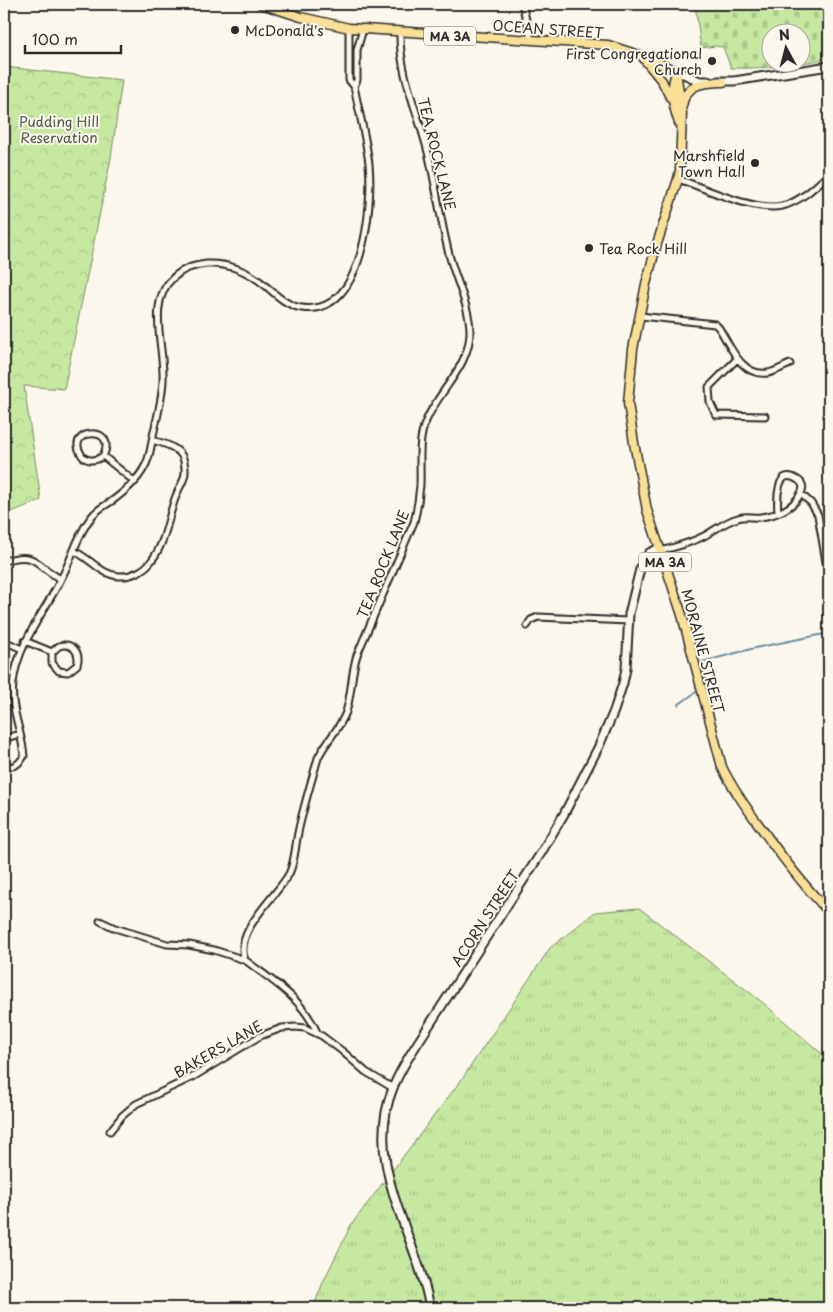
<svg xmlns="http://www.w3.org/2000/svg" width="833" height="1312" font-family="'Playpen Sans',sans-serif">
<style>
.grass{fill:url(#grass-tufts);stroke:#798a66}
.forest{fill:url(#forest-crowns);stroke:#798a66}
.cemetery{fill:url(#cemetery-stones);stroke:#798a66;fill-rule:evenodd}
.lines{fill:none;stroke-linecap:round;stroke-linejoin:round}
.stream{stroke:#688fa2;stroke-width:2}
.minor-casing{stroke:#2b2b2b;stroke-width:9}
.secondary-casing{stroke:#2b2b2b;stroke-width:11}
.primary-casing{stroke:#2b2b2b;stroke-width:11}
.minor{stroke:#fbf7ec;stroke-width:5}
.secondary{stroke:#fbf7ec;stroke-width:7}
.primary{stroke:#fadf96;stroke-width:8}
.poi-dot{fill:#2b2b2b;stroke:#fbf7ec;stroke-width:2}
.labels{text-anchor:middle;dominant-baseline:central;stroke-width:4;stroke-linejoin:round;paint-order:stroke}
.shield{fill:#fbf7ec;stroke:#696865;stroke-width:1}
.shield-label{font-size:12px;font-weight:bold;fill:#2b2b2b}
.street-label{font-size:14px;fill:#2b2b2b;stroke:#fbf7ec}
.poi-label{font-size:14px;fill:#2b2b2b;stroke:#fbf7ec;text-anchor:start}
.park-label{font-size:14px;fill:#525a48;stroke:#fbf7ec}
</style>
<defs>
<pattern id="grass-tufts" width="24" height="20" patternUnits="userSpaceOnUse" patternTransform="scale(1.25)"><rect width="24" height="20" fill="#c7e8a1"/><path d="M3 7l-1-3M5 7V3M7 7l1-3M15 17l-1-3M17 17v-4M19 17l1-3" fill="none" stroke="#abc78b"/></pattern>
<pattern id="forest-crowns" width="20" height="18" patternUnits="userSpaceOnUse" patternTransform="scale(1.25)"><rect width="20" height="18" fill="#c7e8a1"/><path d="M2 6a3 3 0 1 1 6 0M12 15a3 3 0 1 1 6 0" fill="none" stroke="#abc78b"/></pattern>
<pattern id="cemetery-stones" width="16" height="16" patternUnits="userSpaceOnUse" patternTransform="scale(1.25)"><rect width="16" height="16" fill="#c7e8a1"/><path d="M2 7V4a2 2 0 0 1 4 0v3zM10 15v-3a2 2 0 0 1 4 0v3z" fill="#abc78b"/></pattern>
</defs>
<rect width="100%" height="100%" fill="#fbf7ec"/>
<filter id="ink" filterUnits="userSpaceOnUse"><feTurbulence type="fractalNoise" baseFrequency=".02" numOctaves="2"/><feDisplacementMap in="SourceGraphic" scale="10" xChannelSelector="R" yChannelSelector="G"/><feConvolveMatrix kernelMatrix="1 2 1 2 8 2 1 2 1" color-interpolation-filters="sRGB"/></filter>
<g filter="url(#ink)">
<path class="grass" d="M 639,908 L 762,1002 L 829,1060 L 829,1308 L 313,1308 L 324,1280 L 351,1225 L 462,1079 L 550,948 L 595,912 Z"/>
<path class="forest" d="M 4,67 L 122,80 L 111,158 L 64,389 L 24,386 L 41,500 L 4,515 Z"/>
<path class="cemetery" d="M 695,4 L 829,4 L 829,58 C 796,65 764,69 731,68 L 723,47 L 715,46 L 701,48 ZM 770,32 L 800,32 L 800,62 L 770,62 Z"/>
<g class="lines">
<path class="stream" d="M 707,687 L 702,662 L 755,648 L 829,633
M 678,705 L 696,692"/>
<g class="minor-casing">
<path id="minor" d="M 522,4 L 531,39
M 354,86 L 357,80 L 357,50 L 363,29
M 678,179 C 705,188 754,212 782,206 C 800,202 816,186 829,174
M 640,316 L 715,324 L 719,328 C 730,345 741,377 768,373 C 775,372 783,367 790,364
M 737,359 L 709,387 L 710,402 L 716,415 L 765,416
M 103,456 C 95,462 84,462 80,452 C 67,429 119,425 103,456 L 135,482
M 801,494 L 811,503 L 818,515 L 826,562
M 74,551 C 90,558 101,575 119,576 C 132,577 145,570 152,560 C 166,542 168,516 176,496 C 178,490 182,484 184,478 C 186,472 185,462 182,456 C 176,446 162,443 152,440
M 661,551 C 675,547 691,543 704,536 C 715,530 726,521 738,518 C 745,515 753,518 761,517 C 777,515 794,508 801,493 C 804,488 803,483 798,480 C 776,465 777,501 778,512
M 4,561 C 38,550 36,567 61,579
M 527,626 L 531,620 L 538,617 L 628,621
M 4,641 L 22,649
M 25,641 L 52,652 L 52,663 L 59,671 L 68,672 L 77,665 C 81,652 72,642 59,646 L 52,652
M 4,739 L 19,734
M 4,766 C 13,768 19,765 24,756 C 22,731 10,709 13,683 C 18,642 45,612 62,577 C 73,556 78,533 93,515 C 98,509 106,505 112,501 C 127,490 142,477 148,459 C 151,450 152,440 154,431 C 158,415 162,398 163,381 C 165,349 146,302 173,278 C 182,269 195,265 207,264 C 230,263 250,272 267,287 C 277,296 288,306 302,308 C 364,317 373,205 369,164 C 366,138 359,112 354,86 L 349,80 L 349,28
M 100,921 L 115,928 L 167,944 L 189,945 L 214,950 L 245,960
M 318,1034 C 302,998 275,983 245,960 C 233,932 276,897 289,874 C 295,862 295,847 298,833 C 303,808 311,783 318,758 C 325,742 340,729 346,712 C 352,693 351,673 357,655 L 414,522 C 417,510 419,498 420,485 C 421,464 417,441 426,421 C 438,391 471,366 470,330 C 469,304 455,279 449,254 C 441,223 437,192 430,161 C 421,118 399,77 400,32
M 110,1131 L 122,1116 L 136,1104 L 193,1077 L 260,1036 L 282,1028 L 296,1027 L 305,1028 L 322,1036 L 342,1051 L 366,1072 L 393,1088"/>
</g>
<g class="secondary-casing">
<path id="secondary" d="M 676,71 L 700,81 L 708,81
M 718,81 L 734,81 L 829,66
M 430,1308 C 417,1234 362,1165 393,1088 C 399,1072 408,1058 417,1044 L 541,853 L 564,814 L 599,746 L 614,711 L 623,683 L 626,669 L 629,614 L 640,569 L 649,553 L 660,548"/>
</g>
<g class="primary-casing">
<path id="primary" d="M 261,4 L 301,17 L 349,28 L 608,45 L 642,56 L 676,71
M 644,59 L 662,81 L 670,97
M 676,71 L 682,113 L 680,170 L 678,179 L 656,247 L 646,284 L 633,349 L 628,403 L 634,443 L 647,510 L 682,615 L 722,767 C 732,788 745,806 759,825 C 781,856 803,885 829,912
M 675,75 C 670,93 673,106 679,123
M 682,106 C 686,83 703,83 723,82"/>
</g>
<use href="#minor" class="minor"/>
<use href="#secondary" class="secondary"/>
<use href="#primary" class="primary"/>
</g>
</g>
<g class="poi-dot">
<circle cx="235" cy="30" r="5"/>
<circle cx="712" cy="61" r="5"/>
<circle cx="755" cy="163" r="5"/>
<circle cx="589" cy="248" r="5"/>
</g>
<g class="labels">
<g class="shield">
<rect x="424" y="26.5" width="52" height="19" rx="4"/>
<rect x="639" y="552.5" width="52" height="19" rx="4"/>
</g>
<g class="shield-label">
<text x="450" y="36">MA 3A</text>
<text x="665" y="562">MA 3A</text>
</g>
<g class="street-label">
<text transform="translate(548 29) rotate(4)">OCEAN STREET</text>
<text transform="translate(437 154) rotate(76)">TEA ROCK LANE</text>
<text transform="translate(383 564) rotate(-68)">TEA ROCK LANE</text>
<text transform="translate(703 651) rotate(75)">MORAINE STREET</text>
<text transform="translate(485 918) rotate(-57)">ACORN STREET</text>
<text transform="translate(218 1049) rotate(-30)">BAKERS LANE</text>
</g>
<g class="poi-label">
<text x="245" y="30">McDonald's</text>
<text x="702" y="53" text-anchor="end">First Congregational<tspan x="702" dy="16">Church</tspan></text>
<text x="745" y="155" text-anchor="end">Marshfield<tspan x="745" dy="16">Town Hall</tspan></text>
<text x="599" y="248">Tea Rock Hill</text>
</g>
<g class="park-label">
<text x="59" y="121">Pudding Hill<tspan x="59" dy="16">Reservation</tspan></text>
</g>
</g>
<rect width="833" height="1312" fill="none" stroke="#fbf7ec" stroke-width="20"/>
<rect x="10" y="10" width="813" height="1292" fill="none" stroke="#2b2b2b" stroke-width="2" filter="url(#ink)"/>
<g transform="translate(786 48) rotate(353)"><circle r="24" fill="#fbf7ec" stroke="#a8a59f"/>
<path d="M0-4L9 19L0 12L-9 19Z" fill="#2b2b2b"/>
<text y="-8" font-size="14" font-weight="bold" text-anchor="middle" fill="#2b2b2b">N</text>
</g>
<path d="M25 45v8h96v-8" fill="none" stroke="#2b2b2b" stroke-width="2.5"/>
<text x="32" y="45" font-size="15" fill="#2b2b2b" stroke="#fbf7ec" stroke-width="4" paint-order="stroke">100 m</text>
</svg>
